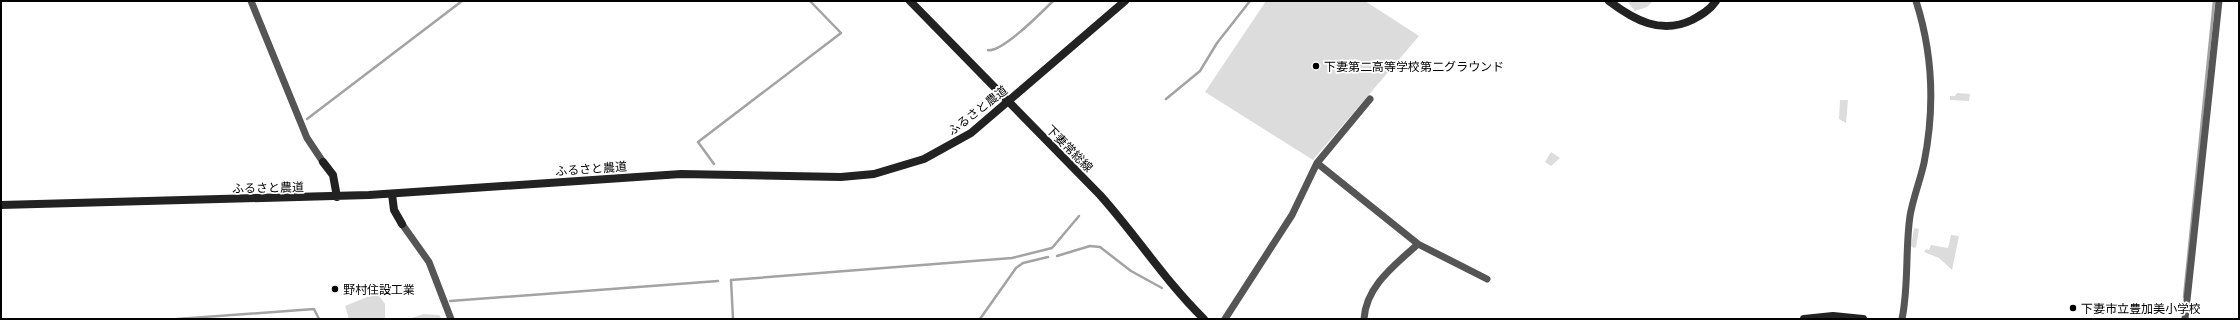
<svg xmlns="http://www.w3.org/2000/svg" width="2240" height="320" font-family="Barlow,'Noto Sans JP',sans-serif">
<style>
.green{fill:#dcdcdc}
.lines{fill:none;stroke-linecap:round;stroke-linejoin:round}
.stream{stroke:#a3a3a3;stroke-width:2.5}
.street{stroke:#555;stroke-width:7}
.secondary{stroke:#222;stroke-width:8}
.poi-dot{fill:#000;stroke:#fff;stroke-width:1.5}
.labels{text-anchor:middle;dominant-baseline:central;stroke-width:3.5;stroke-linejoin:round;paint-order:stroke}
.poi-label{font-size:12px;fill:#000;stroke:#fff;text-anchor:start}
.street-label{font-size:12px;fill:#000;stroke:#fff}
</style>
<rect width="100%" height="100%" fill="#fff"/>
<path class="green" d="M 1266,1 L 1365,1 L 1419,36 L 1313,160 L 1205,92 Z
M 1627,1 L 1653,1 L 1647,7 L 1635,11 Z
M 1957,93 L 1970,94 L 1969,101 L 1950,100 L 1950,96 L 1955,96 Z
M 1840,100 L 1848,100 L 1846,123 L 1839,119 Z
M 1551,152 L 1560,158 L 1551,166 L 1545,162 Z
M 1914,228 L 1919,229 L 1916,247 L 1914,248 L 1911,246 Z
M 1951,235 L 1959,236 L 1952,270 L 1939,258 L 1924,252 L 1926,249 L 1929,250 L 1931,245 L 1948,248 Z
M 377,293 L 385,304 L 385,319 L 349,319 L 345,306 Z
M 423,314 L 439,315 L 442,319 L 409,319 Z"/>
<g class="lines">
<path class="stream" d="M 988,50 C 1002,53 1042,12 1053,1
M 1166,99 L 1200,71 L 1217,43 L 1250,1
M 307,119 L 462,1
M 714,164 L 698,142 L 841,33 L 810,1
M 1057,256 L 1090,246 L 1100,247 L 1131,271 L 1162,288
M 2184,297 L 2214,1
M 450,301 L 718,281
M 177,319 L 314,309 L 319,319
M 733,319 L 731,280 L 1012,258 L 1052,248 L 1079,216
M 980,319 L 1016,268 L 1023,263 L 1048,257"/>
<path class="street" d="M 251,1 L 307,138 L 323,162
M 1317,163 L 1418,244 C 1395,265 1366,286 1364,319
M 402,224 L 429,262 L 451,319
M 1418,244 L 1487,279
M 1225,319 L 1292,215 L 1317,163 L 1370,99
M 1902,319 C 1909,285 1905,250 1910,216 C 1913,198 1920,181 1924,163 C 1935,108 1933,54 1916,1
M 2185,319 L 2219,1"/>
<path class="secondary" d="M 910,1 L 1100,195 C 1136,235 1165,281 1204,319
M 1609,1 C 1634,20 1661,35 1692,20 C 1701,15 1710,10 1716,1
M 323,162 L 333,175 L 337,197
M 392,194 L 394,210 L 402,224
M 1,205 L 369,195 L 681,174 L 841,177 L 874,174 L 924,159 L 971,133 L 1125,1
M 1804,319 L 1833,316 L 1863,319"/>
</g>
<g class="poi-dot">
<circle cx="1316" cy="66" r="4"/>
<circle cx="335" cy="289" r="4"/>
<circle cx="2073" cy="308" r="4"/>
</g>
<g class="labels">
<g class="poi-label">
<text x="1324" y="66">下妻第二高等学校第二グラウンド</text>
<text x="343" y="289">野村住設工業</text>
<text x="2081" y="308">下妻市立豊加美小学校</text>
</g>
<g class="street-label">
<text transform="translate(977 110) rotate(-38)">ふるさと農道</text>
<text transform="translate(1070 148) rotate(45)">下妻常総線</text>
<text transform="translate(591 168) rotate(-4)">ふるさと農道</text>
<text transform="translate(268 187) rotate(-1)">ふるさと農道</text>
</g>
</g>
<rect width="2240" height="320" fill="none" stroke="#000000" stroke-width="4"/>
</svg>
